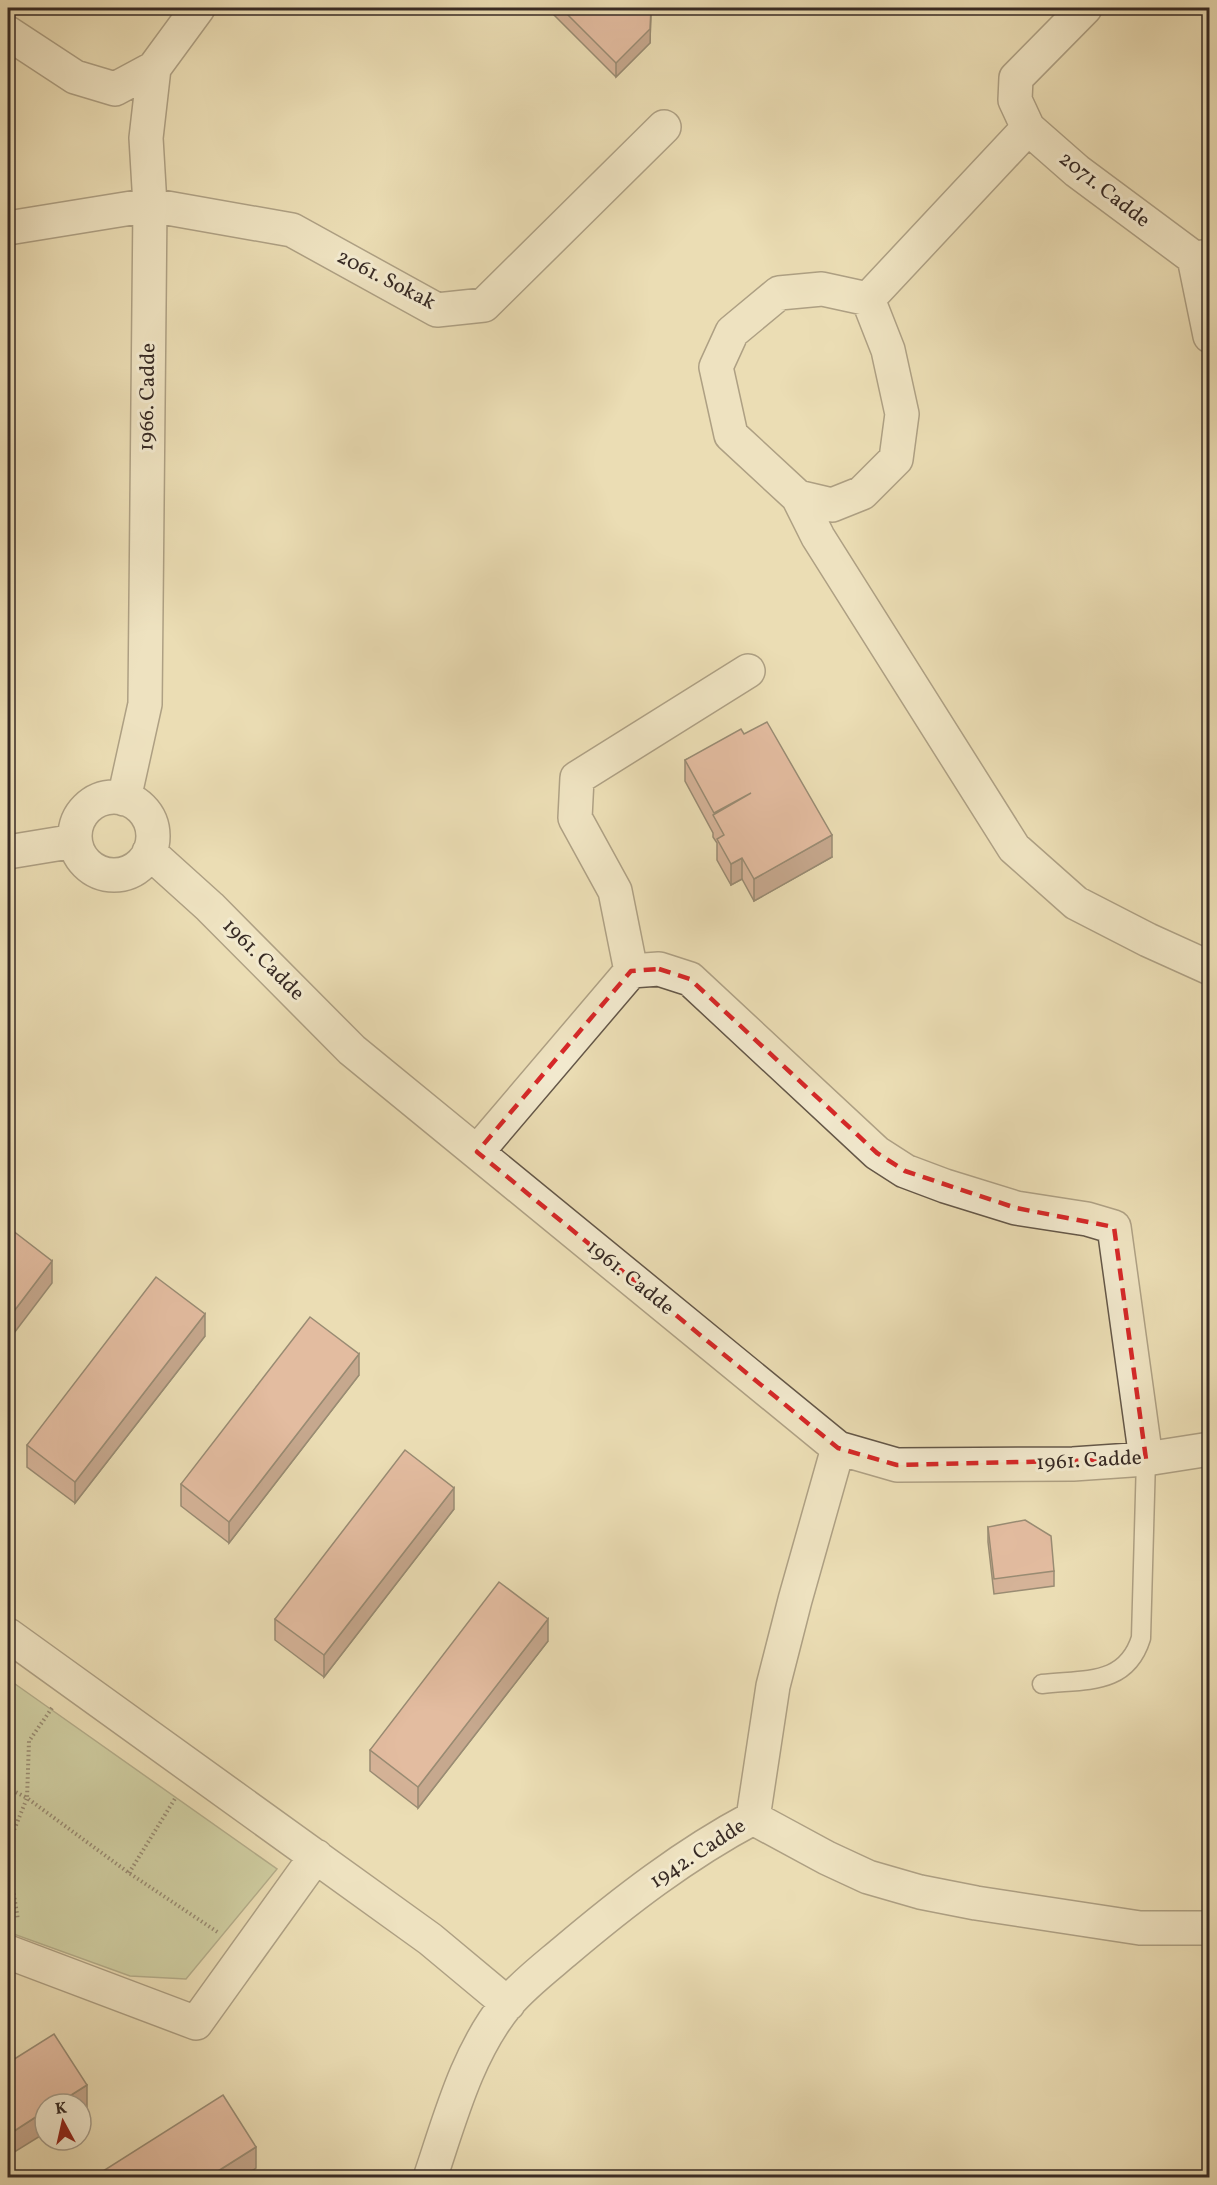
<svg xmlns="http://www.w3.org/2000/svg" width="1217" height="2185" font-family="Vollkorn,serif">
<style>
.green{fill:#b2c291;stroke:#74765a;stroke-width:1.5}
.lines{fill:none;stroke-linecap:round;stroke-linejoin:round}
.lane-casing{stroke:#645748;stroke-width:21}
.street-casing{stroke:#645748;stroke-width:36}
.path{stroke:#372a24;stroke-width:4;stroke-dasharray:1.5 3;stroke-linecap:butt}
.lane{stroke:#f2e9ce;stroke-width:18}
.street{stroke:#f2e9ce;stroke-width:33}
.wall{fill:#bb8075;stroke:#372a24;stroke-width:1.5}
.shaded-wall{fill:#99685f;stroke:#372a24;stroke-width:1.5}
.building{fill:#da9588;stroke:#372a24;stroke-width:1.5}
.marked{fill:none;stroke:#d62828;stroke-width:4.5;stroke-dasharray:12 8;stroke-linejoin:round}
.labels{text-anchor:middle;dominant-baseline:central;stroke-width:6;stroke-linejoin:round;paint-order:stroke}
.street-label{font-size:21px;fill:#372a24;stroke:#f2e9ce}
</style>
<rect width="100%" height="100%" fill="#ebddb4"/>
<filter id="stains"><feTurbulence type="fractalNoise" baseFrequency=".00333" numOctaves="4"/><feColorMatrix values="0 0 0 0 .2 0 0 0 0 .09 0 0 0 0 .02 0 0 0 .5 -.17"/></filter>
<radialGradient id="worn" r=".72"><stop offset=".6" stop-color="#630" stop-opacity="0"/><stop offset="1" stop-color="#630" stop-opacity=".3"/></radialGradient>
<path class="green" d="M 8,1679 L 277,1869 L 186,1979 L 130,1976 L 8,1932 Z"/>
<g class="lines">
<g class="lane-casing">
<path id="lane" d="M 1042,1684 C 1085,1679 1126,1686 1141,1638 L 1146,1459"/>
</g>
<g class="street-casing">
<path id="street" d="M 1085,8 L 1016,78 L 1015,100 L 1028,128 L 1077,171 L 1194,258 L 1210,256
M 8,33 L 75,77 L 115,89 L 154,68
M 1028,128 L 868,299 L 822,289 L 779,293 L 732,332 L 716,367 L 731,435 L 798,497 L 818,537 L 1014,848 L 1076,903 L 1148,940 L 1210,968
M 8,228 L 150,205 L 292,230 L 437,310 L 484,305 L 664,127
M 1194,258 L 1210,336
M 798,497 L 832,505 L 862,493 L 896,459 L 902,414 L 888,350 L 868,299
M75 836a39 39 0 1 1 78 0a39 39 0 1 1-78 0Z
M 124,799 L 145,704 L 150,205 L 146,138 L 154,68 L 198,8
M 8,852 L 75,841
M 149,852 L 210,907 L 352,1050 L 838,1448 L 897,1465 L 1073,1464 L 1146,1459 L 1210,1449
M 631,971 L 615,891 L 575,818 L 577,778 L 748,671
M 477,1152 L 631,971 L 659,969 L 690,979 L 877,1153 L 905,1171 L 945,1186 L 1016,1208 L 1087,1219 L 1114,1227 L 1146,1459
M 8,1635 L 430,1939 L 508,2004
M 753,1818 L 827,1858 L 868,1877 L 920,1892 L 976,1903 L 1140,1928 L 1210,1928
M 753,1818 L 773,1686 L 795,1600 L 838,1448
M 8,1952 L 196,2023 L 316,1856
M 430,2178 C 450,2119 467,2053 507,2004 C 523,1985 545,1968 564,1952 C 623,1902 685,1854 753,1818"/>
</g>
<path class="path" d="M 52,1708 L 29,1741 L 27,1798 L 129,1873 L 219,1933
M 8,1788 L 27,1798 L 8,1845
M 8,1858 L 18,1920
M 129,1873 L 176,1797"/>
<use href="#lane" class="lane"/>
<use href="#street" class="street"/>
</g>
<path class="wall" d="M 547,8 L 651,8 L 650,43 L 616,77 Z
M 744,734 L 832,857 L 754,901 L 742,879 L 731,885 L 717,860 L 717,843 L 713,837 L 713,833 L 685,781 L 685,760 Z
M 205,1336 L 75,1503 L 27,1467 L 27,1445 Z
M 359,1375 L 229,1543 L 181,1506 L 181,1484 Z
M 454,1509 L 324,1677 L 275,1640 L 275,1619 Z
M 988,1527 L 1054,1571 L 1054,1586 L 994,1594 L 988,1542 Z
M 548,1641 L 418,1808 L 370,1771 L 370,1750 Z"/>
<path class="shaded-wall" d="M 651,8 L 650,43 L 616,77 L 616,63 Z
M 832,835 L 832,857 L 754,901 L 754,879 Z
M 742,858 L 742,879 L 731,885 L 731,864 Z
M 52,1261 L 52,1283 L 8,1341 L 8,1319 Z
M 205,1314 L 205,1336 L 75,1503 L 75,1482 Z
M 359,1354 L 359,1375 L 229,1543 L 229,1522 Z
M 454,1488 L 454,1509 L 324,1677 L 324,1655 Z
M 548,1619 L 548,1641 L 418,1808 L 418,1787 Z
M 87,2085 L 87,2107 L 81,2110 L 81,2104 L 57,2104 Z
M 45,2111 L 45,2133 L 8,2156 L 8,2135 Z
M 256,2147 L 256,2168 L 241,2178 L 207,2178 Z"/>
<path class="building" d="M 561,8 L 651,8 L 650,29 L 616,63 Z
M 767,722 L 832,835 L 754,879 L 742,858 L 731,864 L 717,839 L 724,835 L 713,815 L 751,793 L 714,813 L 685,760 L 741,729 L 744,734 Z
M 8,1227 L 52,1261 L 8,1319 Z
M 156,1277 L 205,1314 L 75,1482 L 27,1445 Z
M 310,1317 L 359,1354 L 229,1522 L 181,1484 Z
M 405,1450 L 454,1488 L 324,1655 L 275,1619 Z
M 1025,1520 L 1051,1536 L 1054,1571 L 994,1579 L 988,1527 Z
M 499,1582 L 548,1619 L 418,1787 L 370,1750 Z
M 54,2034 L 87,2085 L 57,2104 L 45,2104 L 45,2111 L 8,2135 L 8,2063 Z
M 223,2095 L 256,2147 L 207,2178 L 92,2178 Z"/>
<path d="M0 0H1217V2185H0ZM 659,969 L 690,979 L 877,1153 L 905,1171 L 1016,1208 L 1114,1227 L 1146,1459 L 897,1465 L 838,1448 L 477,1152 L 631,971 Z" fill="#ebddb4" fill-opacity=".55" fill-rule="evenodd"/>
<path class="marked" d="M 659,969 L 690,979 L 877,1153 L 905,1171 L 1016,1208 L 1114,1227 L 1146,1459 L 897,1465 L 838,1448 L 477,1152 L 631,971 Z"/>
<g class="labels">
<g class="street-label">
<text transform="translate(1104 190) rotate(38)">2071. Cadde</text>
<text transform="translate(386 280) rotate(27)">2061. Sokak</text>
<text transform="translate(148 397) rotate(-89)">1966. Cadde</text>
<text transform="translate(263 960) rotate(45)">1961. Cadde</text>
<text transform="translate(630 1278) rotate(39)">1961. Cadde</text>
<text transform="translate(1089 1461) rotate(-3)">1961. Cadde</text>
<text transform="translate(698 1854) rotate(-33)">1942. Cadde</text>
</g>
</g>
<rect width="1217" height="2185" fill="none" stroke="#ebddb4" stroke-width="30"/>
<rect x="9" y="9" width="1199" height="2167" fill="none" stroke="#372a24" stroke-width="3"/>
<rect x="15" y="15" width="1187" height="2155" fill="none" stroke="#372a24" stroke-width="1.5"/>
<g transform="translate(63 2122) rotate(352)"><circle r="28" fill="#f2e9ce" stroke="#a79d8a" stroke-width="1.5"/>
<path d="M0-4.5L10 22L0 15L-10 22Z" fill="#8f2418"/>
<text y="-9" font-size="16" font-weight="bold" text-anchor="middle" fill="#372a24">K</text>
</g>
<rect width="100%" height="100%" filter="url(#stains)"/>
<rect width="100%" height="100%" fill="url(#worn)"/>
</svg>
